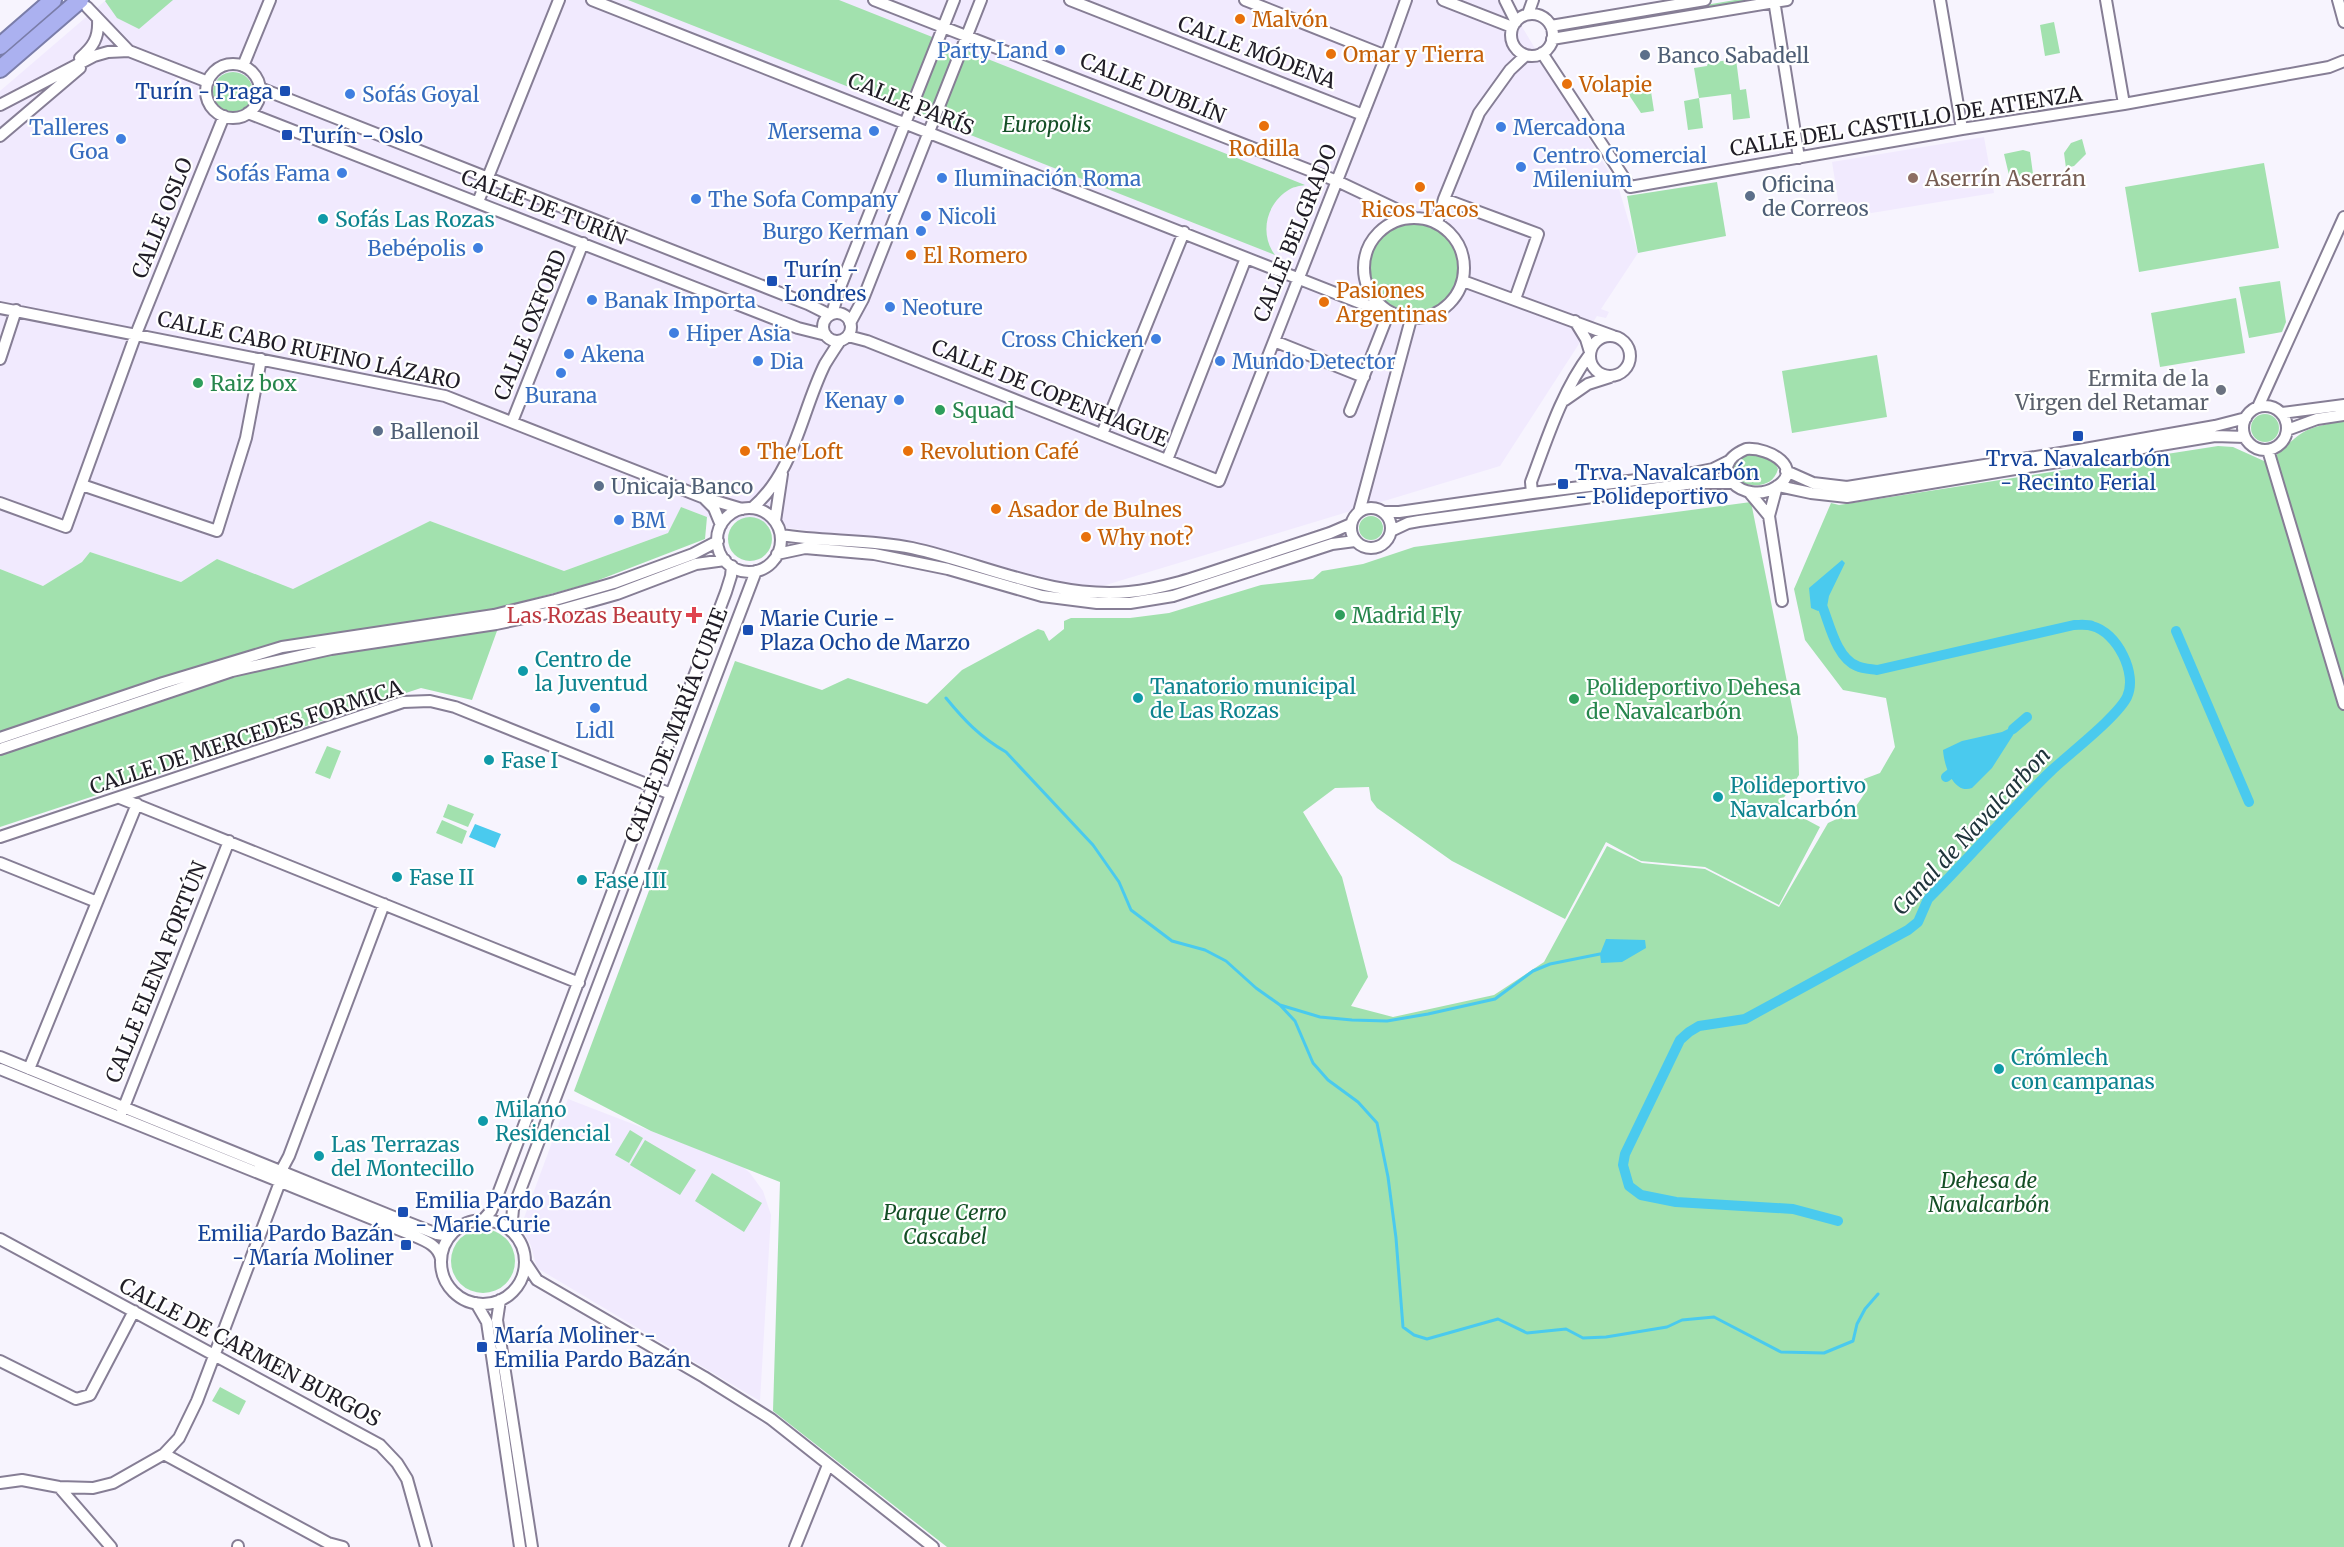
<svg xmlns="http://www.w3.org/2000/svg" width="2344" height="1547" font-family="Merriweather,serif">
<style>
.built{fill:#f1eafe}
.green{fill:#a2e1ae}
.water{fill:#4acaee}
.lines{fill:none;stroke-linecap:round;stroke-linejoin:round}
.stream{stroke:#4acaee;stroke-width:3}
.canal{stroke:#4acaee;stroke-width:10}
.minor-casing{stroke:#867e95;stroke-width:14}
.highway-casing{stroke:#7a7da9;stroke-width:20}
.minor{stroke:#fff;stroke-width:10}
.highway{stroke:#abb1f0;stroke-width:16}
.food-dot{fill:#e8710a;stroke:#fff;stroke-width:2}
.shop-dot{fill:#3f7fe0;stroke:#fff;stroke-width:2}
.service-dot{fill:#5c6f8a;stroke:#fff;stroke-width:2}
.transit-dot{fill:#1a4fb4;stroke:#fff;stroke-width:2}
.education-dot{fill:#8d6e63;stroke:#fff;stroke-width:2}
.culture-dot{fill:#0f9aa8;stroke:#fff;stroke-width:2}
.leisure-dot{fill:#2e9e5b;stroke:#fff;stroke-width:2}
.worship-dot{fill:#6b7280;stroke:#fff;stroke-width:2}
.health-dot{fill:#e0444e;stroke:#fff;stroke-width:2}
.labels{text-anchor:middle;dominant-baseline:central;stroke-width:4.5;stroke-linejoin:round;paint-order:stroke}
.food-label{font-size:21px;fill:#c56008;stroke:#fff;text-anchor:start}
.shop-label{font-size:21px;fill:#366cbe;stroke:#fff;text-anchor:start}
.street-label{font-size:21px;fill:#201d26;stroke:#fff}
.service-label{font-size:21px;fill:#4e5e75;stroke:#fff;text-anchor:start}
.transit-label{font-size:21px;fill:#164399;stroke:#fff;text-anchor:start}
.park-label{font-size:21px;font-style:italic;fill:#144f26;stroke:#fff}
.education-label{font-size:21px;fill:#785e54;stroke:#fff;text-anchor:start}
.culture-label{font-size:21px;fill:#0d838f;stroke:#fff;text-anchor:start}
.worship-label{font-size:21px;fill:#5b616d;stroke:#fff;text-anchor:end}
.leisure-label{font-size:21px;fill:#27864d;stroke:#fff;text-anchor:start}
.health-label{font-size:21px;fill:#be3a42;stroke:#fff;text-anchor:end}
.water-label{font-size:22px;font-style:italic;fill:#20353c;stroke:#fff}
</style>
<rect width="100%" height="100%" fill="#f7f4fe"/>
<path class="built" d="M 106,0 L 1506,0 L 1619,189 L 1638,253 L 1601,309 L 1609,312 L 1606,318 L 1597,316 L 1500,466 L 1086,591 L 883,541 L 707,517 L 681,507 L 668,533 L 564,571 L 430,521 L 293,590 L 217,559 L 181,582 L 90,552 L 82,562 L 43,586 L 0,569 L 0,91 Z
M 1984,137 L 1994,193 L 1841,218 L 1832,162 Z
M 568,1099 L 742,1166 L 750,1173 L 763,1191 L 771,1215 L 760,1401 L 537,1268 L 531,1246 L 525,1234 L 524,1218 Z"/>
<path class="green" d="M 106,0 L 173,0 L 139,29 L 117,18 L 105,1 Z
M 628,0 L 839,0 L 1305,185 C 1299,186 1292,187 1287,191 C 1265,206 1260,235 1275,255 Z
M 1735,0 L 1762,0 L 1559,34 L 1558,30 Z
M 2054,22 L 2060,53 L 2045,56 L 2040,25 Z
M 1736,59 L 1740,90 L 1746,89 L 1750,118 L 1733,120 L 1731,94 L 1699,98 L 1703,128 L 1688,130 L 1684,101 L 1699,98 L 1694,68 L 1707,66 L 1708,63 Z
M213 92a20 20 0 1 1 40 0a20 20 0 1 1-40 0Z
M 1650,85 L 1654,111 L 1641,113 L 1625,89 Z
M 2082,139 L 2086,154 L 2074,166 L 2066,168 L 2064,153 L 2071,143 Z
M 2023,150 L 2030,152 L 2033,174 L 2016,177 L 2009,175 L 2004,154 Z
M 2264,163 L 2279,248 L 2139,272 L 2125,187 Z
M 1717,182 L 1726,236 L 1638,253 L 1627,196 Z
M1368 268a46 46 0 1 1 92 0a46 46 0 1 1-92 0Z
M 2280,281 L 2286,322 L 2282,332 L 2249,338 L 2239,287 Z
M 2236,298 L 2245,353 L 2160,367 L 2151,313 Z
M 1877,355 L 1887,417 L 1792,433 L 1782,371 Z
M2251 428a14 14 0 1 1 28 0a14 14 0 1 1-28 0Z
M 2344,421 L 2344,1547 L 947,1547 L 773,1411 L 780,1182 L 651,1131 L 574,1091 L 735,661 L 822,690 L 848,678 L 927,704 L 962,670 L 1038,629 L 1044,631 L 1049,641 L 1064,629 L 1064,621 L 1071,618 L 1130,618 L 1169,613 L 1261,585 L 1313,579 L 1322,571 L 1363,564 L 1414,547 L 1751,502 L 1798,737 L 1799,775 L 1779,805 L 1820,827 L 1779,905 L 1705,867 L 1641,861 L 1606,842 L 1565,919 L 1452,861 L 1377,808 L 1371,800 L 1369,787 L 1335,788 L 1303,812 L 1342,877 L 1368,977 L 1351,1006 L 1393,1017 L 1494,995 L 1544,962 L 1607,846 L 1642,863 L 1705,869 L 1779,907 L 1828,823 L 1852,812 L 1865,793 L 1864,779 L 1880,773 L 1895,747 L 1886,698 L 1843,690 L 1805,640 L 1794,589 L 1831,503 L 1839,505 L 2218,446 L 2233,447 L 2264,461 C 2285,453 2286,443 2302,433 C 2315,425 2330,424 2344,421 Z
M 1748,455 L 1764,456 L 1773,459 L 1778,469 C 1773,488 1751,489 1735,479 L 1733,467 L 1737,461 Z
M 681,507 L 707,517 L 705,539 L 591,583 L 506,606 L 472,700 L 421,688 L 0,827 L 0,569 L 43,586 L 82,562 L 90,552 L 181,582 L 217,559 L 293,589 L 430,521 L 564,571 L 668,533 Z
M1359 528a12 12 0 1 1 24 0a12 12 0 1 1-24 0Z
M728 539a22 22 0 1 1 44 0a22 22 0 1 1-44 0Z
M 327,746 L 341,751 L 330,779 L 315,773 Z
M 448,804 L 474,814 L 468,827 L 443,817 Z
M 442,820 L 467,831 L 462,844 L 436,833 Z
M 630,1130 L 643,1138 L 629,1163 L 615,1155 Z
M 645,1140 L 696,1170 L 680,1195 L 630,1165 Z
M 712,1173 L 762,1203 L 744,1232 L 695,1201 Z
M451 1261a32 32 0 1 1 64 0a32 32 0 1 1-64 0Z
M 220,1387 L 246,1401 L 239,1415 L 212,1401 Z"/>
<path class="water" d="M 1842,560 L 1845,563 L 1829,596 L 1827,607 L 1818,611 L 1811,608 L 1809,588 Z
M 2012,727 L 2015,732 L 1992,768 L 1972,788 C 1953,795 1944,765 1943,750 L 1962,741 L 2002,732 Z
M 475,824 L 501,834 L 495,848 L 469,837 Z
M 1606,939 L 1645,940 L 1646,948 L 1622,962 L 1601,963 L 1600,954 Z"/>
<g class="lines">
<path class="stream" d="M 946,698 C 964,720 980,737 1006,752 L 1093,845 L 1119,882 L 1131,910 L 1172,941 L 1205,950 L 1226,961 L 1256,988 L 1280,1005 L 1320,1017 L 1352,1020 L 1387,1021 L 1428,1014 L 1495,999 L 1533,971 L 1550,964 L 1600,954
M 1280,1005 L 1295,1021 L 1313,1063 L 1328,1080 L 1358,1102 L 1377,1123 L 1388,1177 L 1396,1238 L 1403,1327 L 1414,1335 L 1427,1339 L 1498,1319 L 1527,1333 L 1566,1329 L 1583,1338 L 1606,1337 L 1667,1327 L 1682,1320 L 1714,1317 L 1781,1352 L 1824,1353 L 1853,1341 L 1857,1324 L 1865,1309 L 1878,1294"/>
<path class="canal" d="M 1823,608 C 1830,626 1837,658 1857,666 C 1863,669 1871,669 1877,670 L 2074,625 C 2080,625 2087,624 2092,626 C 2117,632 2138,674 2127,697 C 2117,717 2070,753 2052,770 C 2009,811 1970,857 1928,899 L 1918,922 L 1908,930 L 1745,1019 L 1699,1026 L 1689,1032 L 1680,1040 L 1625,1154 L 1623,1165 L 1629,1186 L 1641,1195 L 1676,1202 L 1793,1209 L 1838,1221
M 2176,631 L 2249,802
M 2013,729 L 2027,717
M 1946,777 L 1950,774"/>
<g class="minor-casing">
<path id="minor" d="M 592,0 L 1363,304 L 1384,309
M 874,0 L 1337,181 L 1415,218
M 1070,0 L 1363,115
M 1245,0 L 1386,56
M 1443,0 L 1512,27
M 1505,0 L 1516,22
M 1774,0 L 1799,158
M 1940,0 L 1962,129
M 2106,0 L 2124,104
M 2338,0 L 2344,22
M 87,7 L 129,51 L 208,82
M 1528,14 L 1533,0
M1511 35a21 21 0 1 1 42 0a21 21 0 1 1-42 0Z
M 1551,26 L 1705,0
M 1552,39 L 1787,0
M 1542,53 L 1630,187 L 1962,129 L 2124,104 L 2329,67 L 2344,61
M 80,58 C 93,47 99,38 98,20
M206 91a27 27 0 1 1 54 0a27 27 0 1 1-54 0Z
M 243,66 L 270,0
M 260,88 L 808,304 L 830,315
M 0,105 L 94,56 L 108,52 L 129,51
M 248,113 L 798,328 L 826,335
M 0,136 L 80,68
M 1444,199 L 1538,234 L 1515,299
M 478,202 L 559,0
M1364 268a50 50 0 1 1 100 0a50 50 0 1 1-100 0Z
M 1437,223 L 1444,199 L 1479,113 L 1510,70 L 1526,55
M 1463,281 L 1613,336
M 0,308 L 445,396 L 702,497 L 742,509
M823 327a14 14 0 1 1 28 0a14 14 0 1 1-28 0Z
M 832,314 L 839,290 L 954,0
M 1575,321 L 1586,339 L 1590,352
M 850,323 L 863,299 L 981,0
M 848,336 L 867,341 L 1219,481 L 1386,56 L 1406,0
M1590 356a20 20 0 1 1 40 0a20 20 0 1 1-40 0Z
M 1274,341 L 1364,377
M 0,359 L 16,310
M 1565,400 L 1588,384 L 1610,377
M2243 428a22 22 0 1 1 44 0a22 22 0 1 1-44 0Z
M 2258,407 L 2344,217
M 1350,411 L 1389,312
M 2282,413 L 2344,405
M 512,422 L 583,243
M 2287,430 L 2317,419 L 2344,415
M 1102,434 L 1184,232
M 1746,449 C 1770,447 1805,469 1776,487 C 1745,507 1701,468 1746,449 Z
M 2268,450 L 2344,704
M 1167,460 L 1246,258
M 1786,471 L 1813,483 L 1847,487 L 2079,450 L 2215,426 L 2246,418
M 82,485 L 217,531 L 246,438 L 261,359
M 1777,486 L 1769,516 L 1782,601
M 1778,486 L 1811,493 L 1847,497 L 2215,436 L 2245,437
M 1749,492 L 1769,516
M 1532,493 L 1531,482 C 1547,439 1562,391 1590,354
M 705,499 L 714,508 L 721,525
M 0,503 L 66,527 L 136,334 L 224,116
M1351 528a20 20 0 1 1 40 0a20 20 0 1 1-40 0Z
M 752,508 C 795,472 801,412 825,364 C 830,356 835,348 840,341
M717 540a32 32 0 1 1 64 0a32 32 0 1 1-64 0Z
M 1359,512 L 1411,319
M 1384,512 L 1399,512 L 1532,493 L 1693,473 L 1713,469 L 1729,461
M 775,521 L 782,474
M 1391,531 L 1408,523 L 1419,521 L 1694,483 L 1732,483
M 781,535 C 824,542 868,539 912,548 C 985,564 1053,599 1129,592 C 1161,589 1191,579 1221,569 C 1257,557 1293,545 1330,533 L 1351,524
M 777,554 L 805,548 L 874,554 L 948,569 L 1042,596 L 1097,603 L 1130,603 L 1173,596 L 1332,544 L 1355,541
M 0,738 L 163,683 L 282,647 L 494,615 L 555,600 L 614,583 L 693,554 L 718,541
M 0,749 L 232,671 L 331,649 L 496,624 L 557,611 L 617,594 L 696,564 L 725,560
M 120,798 L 579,983
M 0,837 L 403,702 L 430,701 L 455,707 L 671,794
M 0,863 L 97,902
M 0,1057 L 391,1216 L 437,1234 L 450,1236
M 0,1069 L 410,1234 C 423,1240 438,1244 441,1259
M 29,1069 L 137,804
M 122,1112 L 229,841
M 277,1173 L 281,1171 L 289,1156 L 384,904
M 483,1220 L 491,1211 L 495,1202 L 726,592 L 731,576 L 732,566
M441 1262a42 42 0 1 1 84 0a42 42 0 1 1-84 0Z
M 511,1231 L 513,1209 L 756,571
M 0,1239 L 380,1445 L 397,1463 L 407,1479 L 426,1547
M 525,1262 L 537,1280 L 704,1377 L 771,1419 L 933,1547
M 500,1300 L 497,1320 L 532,1547
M 476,1303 L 487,1322 L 520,1547
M 0,1361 L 76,1399 L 90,1395 L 134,1311
M 164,1454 L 328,1543 L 343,1547
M 0,1483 L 22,1480 L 59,1487 L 93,1488 L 113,1483 L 164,1454 L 179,1438 L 197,1401 L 280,1182
M 59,1487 L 111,1547
M 238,1547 L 238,1546
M 795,1547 L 828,1465"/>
</g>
<g class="highway-casing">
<path id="highway" d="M 0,46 L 53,0
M 0,69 L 80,0"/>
</g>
<use href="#minor" class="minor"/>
<use href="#highway" class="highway"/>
</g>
<g class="food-dot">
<circle cx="1240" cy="19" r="6"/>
<circle cx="1331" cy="54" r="6"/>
<circle cx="1567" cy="84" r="6"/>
<circle cx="1264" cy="126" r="6"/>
<circle cx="1420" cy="187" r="6"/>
<circle cx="911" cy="255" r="6"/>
<circle cx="1324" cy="302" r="6"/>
<circle cx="745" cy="451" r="6"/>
<circle cx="908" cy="451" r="6"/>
<circle cx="996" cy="509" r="6"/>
<circle cx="1086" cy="537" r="6"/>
</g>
<g class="shop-dot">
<circle cx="1060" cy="50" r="6"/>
<circle cx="350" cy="94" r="6"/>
<circle cx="1501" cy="127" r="6"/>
<circle cx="874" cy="131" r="6"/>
<circle cx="121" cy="139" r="6"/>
<circle cx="1521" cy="167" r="6"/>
<circle cx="342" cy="173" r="6"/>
<circle cx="942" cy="178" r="6"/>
<circle cx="696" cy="199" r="6"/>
<circle cx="926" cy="216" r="6"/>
<circle cx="921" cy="231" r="6"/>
<circle cx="478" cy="248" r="6"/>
<circle cx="592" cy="300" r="6"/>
<circle cx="890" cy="307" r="6"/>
<circle cx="674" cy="333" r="6"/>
<circle cx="1156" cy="339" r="6"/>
<circle cx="569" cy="354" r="6"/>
<circle cx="758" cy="361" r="6"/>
<circle cx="1220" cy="361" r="6"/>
<circle cx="561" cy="373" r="6"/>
<circle cx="899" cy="400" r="6"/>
<circle cx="619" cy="520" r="6"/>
<circle cx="595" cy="708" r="6"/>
</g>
<g class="service-dot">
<circle cx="1645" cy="55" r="6"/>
<circle cx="1750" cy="196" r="6"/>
<circle cx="378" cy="431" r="6"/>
<circle cx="599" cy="486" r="6"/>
</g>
<g class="transit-dot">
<rect x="279" y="85" width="12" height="12" rx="3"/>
<rect x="281" y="129" width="12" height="12" rx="3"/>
<rect x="766" y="275" width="12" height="12" rx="3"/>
<rect x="2072" y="430" width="12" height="12" rx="3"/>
<rect x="1557" y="478" width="12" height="12" rx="3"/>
<rect x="742" y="624" width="12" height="12" rx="3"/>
<rect x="397" y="1206" width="12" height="12" rx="3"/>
<rect x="400" y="1239" width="12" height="12" rx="3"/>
<rect x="476" y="1341" width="12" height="12" rx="3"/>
</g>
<circle class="education-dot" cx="1913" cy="178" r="6"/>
<g class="culture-dot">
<circle cx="323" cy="219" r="6"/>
<circle cx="523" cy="671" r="6"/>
<circle cx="1138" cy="698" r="6"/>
<circle cx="489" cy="760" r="6"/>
<circle cx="1718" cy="797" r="6"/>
<circle cx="397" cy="877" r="6"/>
<circle cx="582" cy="880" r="6"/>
<circle cx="1999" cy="1069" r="6"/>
<circle cx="483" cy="1121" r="6"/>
<circle cx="319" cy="1156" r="6"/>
</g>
<g class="leisure-dot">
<circle cx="198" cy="383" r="6"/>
<circle cx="940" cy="410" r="6"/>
<circle cx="1340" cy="615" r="6"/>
<circle cx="1574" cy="699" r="6"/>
</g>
<circle class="worship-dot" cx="2221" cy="390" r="6"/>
<path class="health-dot" d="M691 606h6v6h6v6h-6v6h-6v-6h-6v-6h6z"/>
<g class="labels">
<g class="food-label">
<text x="1252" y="19">Malvón</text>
<text x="1343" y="54">Omar y Tierra</text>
<text x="1579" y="84">Volapie</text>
<text x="1264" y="148" text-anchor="middle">Rodilla</text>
<text x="1420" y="209" text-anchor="middle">Ricos Tacos</text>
<text x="923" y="255">El Romero</text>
<text x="1336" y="290">Pasiones<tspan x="1336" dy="24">Argentinas</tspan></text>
<text x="757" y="451">The Loft</text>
<text x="920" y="451">Revolution Café</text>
<text x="1008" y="509">Asador de Bulnes</text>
<text x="1098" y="537">Why not?</text>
</g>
<g class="shop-label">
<text x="1048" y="50" text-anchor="end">Party Land</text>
<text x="362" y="94">Sofás Goyal</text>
<text x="109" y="127" text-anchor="end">Talleres<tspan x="109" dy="24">Goa</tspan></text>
<text x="1513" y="127">Mercadona</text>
<text x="862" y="131" text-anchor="end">Mersema</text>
<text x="1533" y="155">Centro Comercial<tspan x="1533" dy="24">Milenium</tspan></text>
<text x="330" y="173" text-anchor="end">Sofás Fama</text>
<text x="954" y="178">Iluminación Roma</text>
<text x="708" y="199">The Sofa Company</text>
<text x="938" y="216">Nicoli</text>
<text x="909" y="231" text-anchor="end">Burgo Kerman</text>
<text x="466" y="248" text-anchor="end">Bebépolis</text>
<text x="604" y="300">Banak Importa</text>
<text x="902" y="307">Neoture</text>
<text x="686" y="333">Hiper Asia</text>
<text x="1144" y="339" text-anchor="end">Cross Chicken</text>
<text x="581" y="354">Akena</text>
<text x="770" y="361">Dia</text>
<text x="1232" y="361">Mundo Detector</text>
<text x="561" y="395" text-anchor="middle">Burana</text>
<text x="887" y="400" text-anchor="end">Kenay</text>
<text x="631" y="520">BM</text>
<text x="595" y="730" text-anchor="middle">Lidl</text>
</g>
<g class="street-label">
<text transform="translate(1257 52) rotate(21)">CALLE MÓDENA</text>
<text transform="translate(1153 88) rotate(22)">CALLE DUBLÍN</text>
<text transform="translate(911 104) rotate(22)">CALLE PARÍS</text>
<text transform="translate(1906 121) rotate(-9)">CALLE DEL CASTILLO DE ATIENZA</text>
<text transform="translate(544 207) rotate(21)">CALLE DE TURÍN</text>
<text transform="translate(162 218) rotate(-68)">CALLE OSLO</text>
<text transform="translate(1295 233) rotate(-68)">CALLE BELGRADO</text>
<text transform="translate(530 325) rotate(-68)">CALLE OXFORD</text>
<text transform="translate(309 350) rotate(12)">CALLE CABO RUFINO LÁZARO</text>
<text transform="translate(1050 393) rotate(22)">CALLE DE COPENHAGUE</text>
<text transform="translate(676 725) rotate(-69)">CALLE DE MARÍA CURIE</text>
<text transform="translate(246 737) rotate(-18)">CALLE DE MERCEDES FORMICA</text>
<text transform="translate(156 972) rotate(-68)">CALLE ELENA FORTÚN</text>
<text transform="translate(250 1352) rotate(28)">CALLE DE CARMEN BURGOS</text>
</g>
<g class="service-label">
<text x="1657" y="55">Banco Sabadell</text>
<text x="1762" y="184">Oficina<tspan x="1762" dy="24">de Correos</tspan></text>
<text x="390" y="431">Ballenoil</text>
<text x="611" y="486">Unicaja Banco</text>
</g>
<g class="transit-label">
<text x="273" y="91" text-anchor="end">Turín - Praga</text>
<text x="299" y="135">Turín - Oslo</text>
<text x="784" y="269">Turín -<tspan x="784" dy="24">Londres</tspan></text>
<text x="2078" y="458" text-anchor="middle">Trva. Navalcarbón<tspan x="2078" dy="24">- Recinto Ferial</tspan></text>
<text x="1575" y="472">Trva. Navalcarbón<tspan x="1575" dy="24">- Polideportivo</tspan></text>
<text x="760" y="618">Marie Curie -<tspan x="760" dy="24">Plaza Ocho de Marzo</tspan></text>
<text x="415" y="1200">Emilia Pardo Bazán<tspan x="415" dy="24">- Marie Curie</tspan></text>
<text x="394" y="1233" text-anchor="end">Emilia Pardo Bazán<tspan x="394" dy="24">- María Moliner</tspan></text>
<text x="494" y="1335">María Moliner -<tspan x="494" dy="24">Emilia Pardo Bazán</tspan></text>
</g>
<g class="park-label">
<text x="1047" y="124">Europolis</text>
<text x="1989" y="1180">Dehesa de<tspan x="1989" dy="24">Navalcarbón</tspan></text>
<text x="945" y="1212">Parque Cerro<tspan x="945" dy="24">Cascabel</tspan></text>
</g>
<g class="education-label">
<text x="1925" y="178">Aserrín Aserrán</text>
</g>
<g class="culture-label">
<text x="335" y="219">Sofás Las Rozas</text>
<text x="535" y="659">Centro de<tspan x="535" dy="24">la Juventud</tspan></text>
<text x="1150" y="686">Tanatorio municipal<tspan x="1150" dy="24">de Las Rozas</tspan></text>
<text x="501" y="760">Fase I</text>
<text x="1730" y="785">Polideportivo<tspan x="1730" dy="24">Navalcarbón</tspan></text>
<text x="409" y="877">Fase II</text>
<text x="594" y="880">Fase III</text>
<text x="2011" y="1057">Crómlech<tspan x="2011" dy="24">con campanas</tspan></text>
<text x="495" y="1109">Milano<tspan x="495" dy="24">Residencial</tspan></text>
<text x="331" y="1144">Las Terrazas<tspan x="331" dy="24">del Montecillo</tspan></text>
</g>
<g class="worship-label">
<text x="2209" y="378">Ermita de la<tspan x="2209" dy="24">Virgen del Retamar</tspan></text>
</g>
<g class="leisure-label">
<text x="210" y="383">Raiz box</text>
<text x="952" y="410">Squad</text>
<text x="1352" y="615">Madrid Fly</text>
<text x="1586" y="687">Polideportivo Dehesa<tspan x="1586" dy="24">de Navalcarbón</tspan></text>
</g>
<g class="health-label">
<text x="682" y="615">Las Rozas Beauty</text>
</g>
<g class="water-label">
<text transform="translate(1971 831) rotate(-47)">Canal de Navalcarbon</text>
</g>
</g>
</svg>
